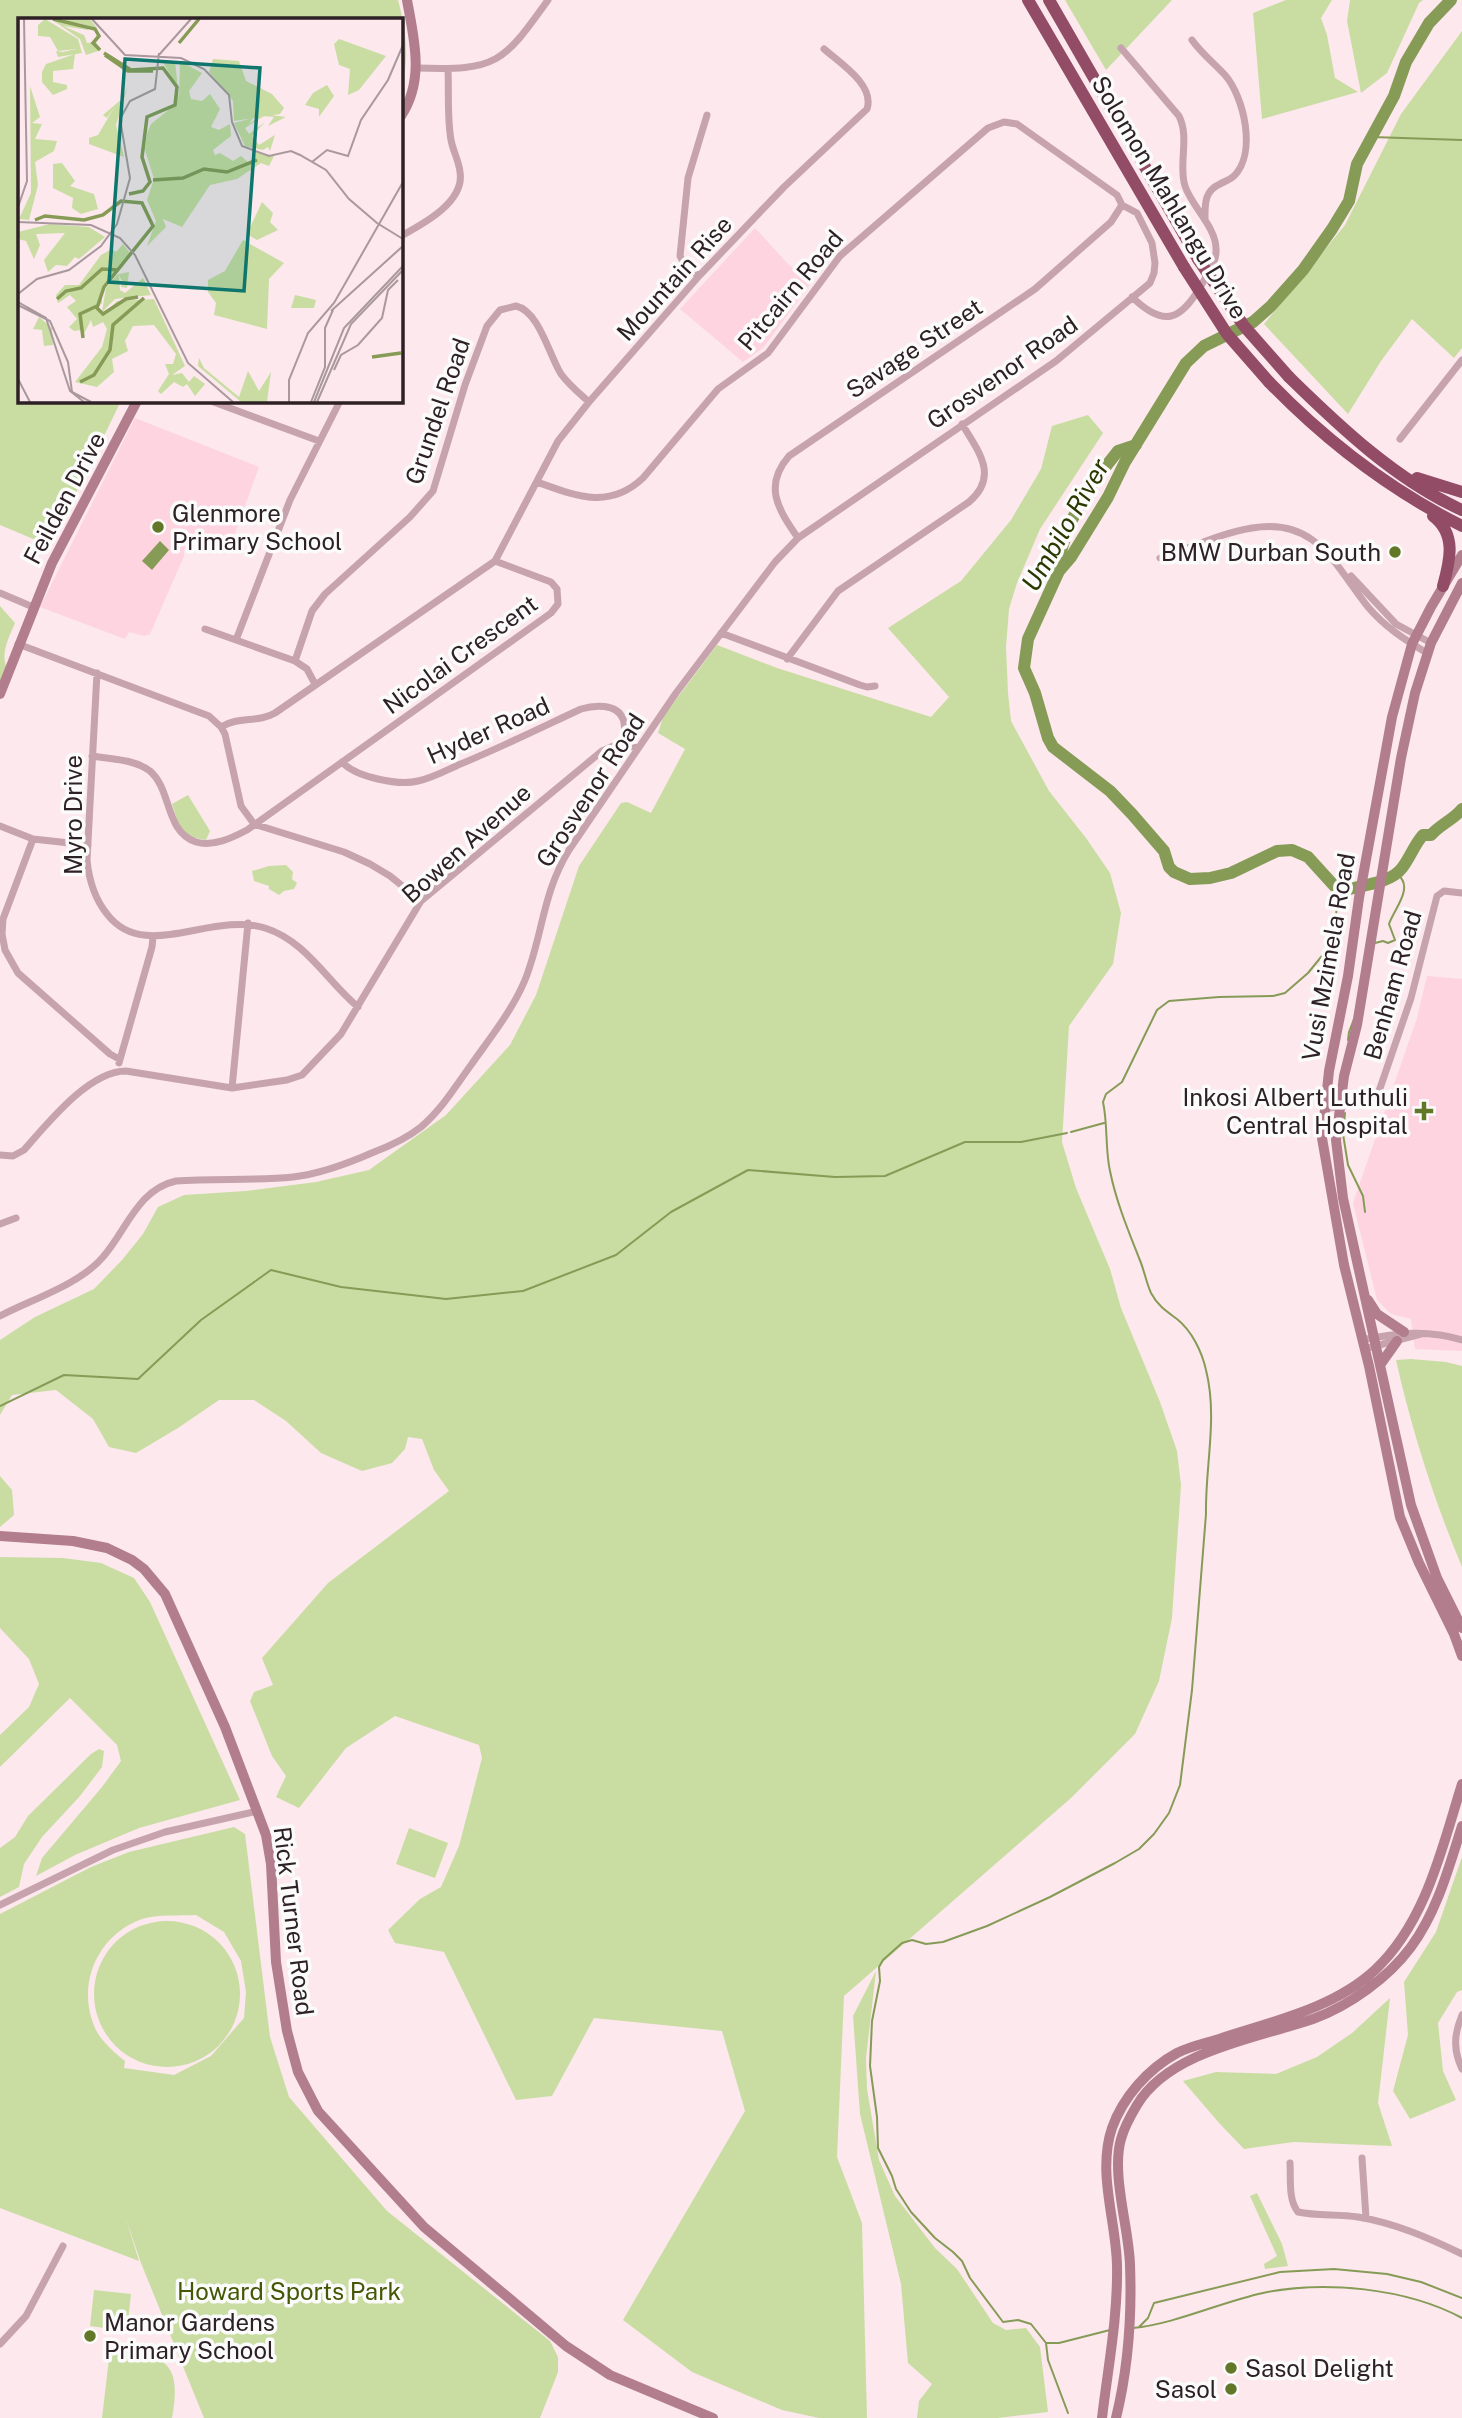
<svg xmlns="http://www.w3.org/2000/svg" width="1462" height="2418" font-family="'Public Sans',sans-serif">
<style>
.built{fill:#fdd4e0}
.green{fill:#c9dda2;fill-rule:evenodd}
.water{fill:#869b56}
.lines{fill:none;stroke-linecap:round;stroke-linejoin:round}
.stream{stroke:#869b56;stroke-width:2}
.river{stroke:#869b56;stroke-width:12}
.street{stroke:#c7a3ad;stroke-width:7}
.secondary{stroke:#b27e8e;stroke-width:10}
.highway{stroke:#924c65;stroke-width:12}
.highway-bridge{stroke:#924c65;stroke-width:12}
.poi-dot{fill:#627828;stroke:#fbfbfb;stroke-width:2.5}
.labels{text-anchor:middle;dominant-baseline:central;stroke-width:7;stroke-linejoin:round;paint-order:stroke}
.street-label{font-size:24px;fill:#2d2125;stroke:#fbfbfb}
.poi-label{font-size:24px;fill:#2d2125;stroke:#fbfbfb;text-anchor:start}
.park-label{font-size:24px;fill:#445704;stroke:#fbfbfb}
.water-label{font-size:26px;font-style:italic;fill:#2b3801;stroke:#fbfbfb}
.inset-river{fill:none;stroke:#869b56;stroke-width:3.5}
.inset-road{fill:none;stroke:#a9989d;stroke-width:2}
.view{fill:#0f766e;fill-opacity:0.15;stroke:#0f766e;stroke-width:3.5}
.inset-edge{fill:none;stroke:#2d2125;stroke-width:3.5}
</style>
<rect width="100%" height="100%" fill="#fce8ed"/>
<path class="built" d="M 755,228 L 789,265 L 811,283 L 763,348 L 743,362 L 680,309 Z
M 135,418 L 259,467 L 232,541 L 188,542 L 184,550 L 184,556 L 150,634 L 144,636 L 129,632 L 125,639 L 40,607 Z
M 1427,976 L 1462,979 L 1462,1351 L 1415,1349 L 1411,1319 L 1391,1314 L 1377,1300 L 1353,1203 L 1417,1018 Z"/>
<path class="green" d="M 0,0 L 398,0 C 406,31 410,57 401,88 L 401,19 L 19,19 L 19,401 L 121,401 L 50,546 L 0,525 Z
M 1065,0 L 1172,0 L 1106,70 Z
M 1286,0 L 1332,0 L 1321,18 L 1327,35 L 1335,78 L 1358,92 L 1262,119 L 1253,13 Z
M 1350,0 L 1423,0 L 1419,3 L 1387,73 L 1361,93 L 1347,21 Z
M 1462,31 L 1462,348 L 1454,358 L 1412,319 L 1381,361 L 1348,414 L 1264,324 L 1345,225 L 1401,114 Z
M 1088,415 L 1103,433 L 1040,529 L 1017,583 L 1009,609 L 1006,647 L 1008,693 L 1011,721 L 1049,791 L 1086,838 L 1110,873 L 1121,913 L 1113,964 L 1069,1026 L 1062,1142 L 1076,1188 L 1110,1269 L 1121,1308 L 1160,1402 L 1177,1451 L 1181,1485 L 1172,1618 L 1159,1681 L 1135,1734 L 1071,1798 L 844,1996 L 837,2157 L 862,2223 L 867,2418 L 819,2418 L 782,2410 L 692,2372 L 623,2320 L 745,2111 L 722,2031 L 594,2018 L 552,2096 L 516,2100 L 444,1952 L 395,1943 L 388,1930 L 420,1899 L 441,1887 L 459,1846 L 482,1758 L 479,1745 L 395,1716 L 346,1748 L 299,1808 L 276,1797 L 286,1776 L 272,1756 L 250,1701 L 254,1692 L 273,1685 L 262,1658 L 328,1583 L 449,1491 L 434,1470 L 422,1439 L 408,1437 L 405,1449 L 392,1463 L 362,1471 L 321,1453 L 286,1421 L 254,1400 L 219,1400 L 178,1428 L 136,1453 L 109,1447 L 93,1419 L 56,1390 L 12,1395 L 0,1415 L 0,1340 L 35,1317 L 94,1289 L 122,1260 L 143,1234 L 158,1207 L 184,1195 L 246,1191 L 316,1182 L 369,1170 L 446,1115 L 510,1045 L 536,995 L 579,866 L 621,803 L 627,802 L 651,813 L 685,749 L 658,733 L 663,717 L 717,645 L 777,668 L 931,717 L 949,697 L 888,628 L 961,581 L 1011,520 L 1041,469 L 1052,426 Z
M 0,606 L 15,623 C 9,637 0,654 7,668 L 0,687 Z
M 188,795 L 210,831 L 206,840 C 181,837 179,826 172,804 Z
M 286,865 L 293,872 L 292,879 L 297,883 L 294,889 L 284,891 L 279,895 L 269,889 L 269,886 L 254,881 L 252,871 L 269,866 Z
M 1411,1359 L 1446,1362 L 1462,1366 L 1462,1567 C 1434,1500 1412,1431 1396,1360 Z
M 0,1476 L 12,1490 L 14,1515 L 0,1527 Z
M 0,1557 L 63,1558 L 101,1563 L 134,1578 L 150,1602 L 240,1800 L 139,1828 L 75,1855 L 36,1876 L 42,1858 L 102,1787 L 121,1761 L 117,1745 L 70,1698 L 0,1767 L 0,1735 L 29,1707 L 39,1684 L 29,1659 L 0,1628 Z
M 99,1749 L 104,1751 L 102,1767 L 80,1796 L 42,1837 L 24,1864 L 19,1887 L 0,1897 L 0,1848 L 15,1837 L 28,1816 L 91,1754 Z
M 234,1827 L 245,1834 L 270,2037 L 289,2097 L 387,2211 L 550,2341 L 558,2357 L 558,2372 L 540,2418 L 204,2418 L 141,2263 L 126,2219 L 139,2261 L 0,2208 L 0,1914 L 91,1867 L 129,1852 ZM 196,1915 L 224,1932 L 241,1961 L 246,1992 L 244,2018 L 211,2056 L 174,2075 L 124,2068 L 125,2061 C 116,2054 101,2041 96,2030 C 75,1986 97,1935 142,1919 C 157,1914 180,1916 196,1915 Z
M 409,1828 L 448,1843 L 435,1878 L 396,1864 Z
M 1462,1857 L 1462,1990 L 1457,1992 L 1438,2023 L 1443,2071 L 1456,2100 L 1410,2119 L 1393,2091 L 1408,2035 L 1404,1982 L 1436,1932 Z
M94 1994a73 73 0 1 1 146 0a73 73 0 1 1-146 0Z
M 876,1971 L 866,2058 L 867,2089 L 879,2160 L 895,2196 L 935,2248 L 957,2269 L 993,2323 L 1006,2330 L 1026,2328 L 1040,2347 L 1048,2412 L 998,2418 L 917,2418 L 919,2401 L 932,2384 L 908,2363 L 901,2284 L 860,2114 L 853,2016 Z
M 1390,1998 L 1378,2103 L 1392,2146 L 1294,2142 L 1244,2149 L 1220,2124 L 1183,2081 L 1216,2072 L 1276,2074 L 1317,2057 L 1352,2033 Z
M 1257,2193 L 1282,2244 L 1288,2266 L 1265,2269 L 1264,2264 L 1277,2256 L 1250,2196 Z
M 94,2290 L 131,2294 L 127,2331 L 90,2326 Z
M 110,2350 C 162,2355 183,2358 172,2418 L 102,2418 Z"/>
<path class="water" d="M 160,541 L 169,550 L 152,570 L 142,561 Z"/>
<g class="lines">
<path class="stream" d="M 1372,137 L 1462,140
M 1375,943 L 1383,941 L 1388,943 L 1395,940 L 1389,924 C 1394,909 1415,887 1397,874
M 1348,1040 L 1349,1032 L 1354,1019
M 1345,1113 L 1343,1134 L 1348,1165 L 1363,1196 L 1365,1212
M 1071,1132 L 1104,1123
M 0,1406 L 64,1375 L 138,1379 L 201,1320 L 271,1270 L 341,1287 L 446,1299 L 523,1291 L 616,1255 L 671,1212 L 748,1170 L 835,1177 L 885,1176 L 965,1142 L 1021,1142 L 1067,1133
M 1139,2327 L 1148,2318 L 1154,2303 L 1280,2272 L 1334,2269 L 1387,2274 L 1421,2282 L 1462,2298
M 1133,2328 C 1175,2324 1221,2302 1263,2293 C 1324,2280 1406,2288 1462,2318
M 1110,2330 L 1059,2343 L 1046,2343 L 1031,2324 L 1018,2320 L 1003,2322 L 970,2278 L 962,2261 L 953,2252 L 935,2238 L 911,2212 L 896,2189 L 892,2176 L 878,2148 L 877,2117 L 870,2066 L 872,2021 L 880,1981 L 879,1967 L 883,1960 L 902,1943 L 912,1940 L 926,1944 L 943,1942 L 987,1926 L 1050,1897 L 1115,1863 L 1139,1849 L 1154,1834 L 1169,1813 L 1180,1785 L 1192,1690 L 1206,1514 C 1205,1466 1218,1418 1206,1370 C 1202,1352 1192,1331 1177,1319 C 1166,1311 1158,1306 1151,1293 C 1146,1282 1144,1269 1139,1258 C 1128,1230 1116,1201 1110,1171 C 1105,1149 1108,1125 1103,1102 L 1106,1094 L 1122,1082 L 1157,1010 L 1169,1001 L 1219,997 L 1273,996 L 1285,993 L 1308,973 L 1330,946 L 1335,930 L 1338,890
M 1046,2343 L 1048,2360 L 1068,2413"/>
<path class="river" d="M 1451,0 L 1429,23 L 1406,62 L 1394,96 L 1357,164 L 1349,201 L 1332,229 L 1303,270 L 1271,306 L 1253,322 L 1204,346 L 1186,363 L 1125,462 L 1108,497 L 1071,557 L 1059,571 L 1028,639 L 1024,668 L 1035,693 L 1048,738 L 1053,747 L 1110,791 L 1132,814 L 1164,851 L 1169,867 L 1174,872 L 1190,879 L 1210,878 L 1231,873 L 1277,851 L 1292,850 L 1308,857 L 1338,890 L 1345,890 C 1363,885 1391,883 1402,868 C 1410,858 1414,845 1423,835 L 1431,835 C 1441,824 1453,820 1462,809
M 1059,571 L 1060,555 L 1068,527 L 1091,485 L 1118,451 L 1136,445"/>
<path class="street" d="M 1192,40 C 1201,53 1214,63 1225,75 C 1244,97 1257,153 1234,176 C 1230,180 1225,181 1220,184 C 1204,191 1205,204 1205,220
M 1121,48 L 1179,116 C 1190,138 1178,164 1185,186 C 1192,207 1216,227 1216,249 C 1217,262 1208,273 1202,284 C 1181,321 1164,328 1132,297
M 417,68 C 497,71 503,63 548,0
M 401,236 C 423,224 465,202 460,172 C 459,161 453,151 451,140 C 447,117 449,93 448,69
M 699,276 L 686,267 L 680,256 L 688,178 L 707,115
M 211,401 L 319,441
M 1400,439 L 1462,360
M 798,538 C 778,509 763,486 789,456 L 1035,289 L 1111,222 L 1122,205
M 1160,558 C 1190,548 1221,533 1252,528 C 1317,517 1335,566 1368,607 C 1385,627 1405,640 1427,653
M 495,561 L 558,441 L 589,402 L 699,276 L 784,187 L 867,109 C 875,85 840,63 824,49
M 1351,576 L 1396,624 L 1431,643
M 0,593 L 33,607
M 205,629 L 295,661 L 307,669 L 315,684
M 721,633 L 860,685 L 867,687 L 875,686
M 236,640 L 290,500 L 340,401
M 18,644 L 209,716 L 221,727 L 225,734 L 241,806 L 254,824 L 344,852 L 370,864 L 390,876 L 421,901
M 787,659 L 838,591 L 969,502 C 999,476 979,452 962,424
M 295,661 L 312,611 L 325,594 L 410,517 L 433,491 L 465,385 L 487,326 L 500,310 L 516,306 C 539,311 549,355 561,374 C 569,385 579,393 589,402
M 97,673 L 87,860 C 89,880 94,898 107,914 C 144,963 211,911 265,928 C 306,941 326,980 358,1007
M 92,756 C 111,759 134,759 150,771 C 172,790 165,832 196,842 C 213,847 232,838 247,830 L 551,613 L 558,604 L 557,589 L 551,582 L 495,561 L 275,713 C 258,723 238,716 221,727
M 342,762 C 355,777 399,786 418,781 C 432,778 445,771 458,765 C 500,748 540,728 581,709 C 594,705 617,703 623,719 C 626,726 624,736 624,743
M 0,826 L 33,839 L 88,845
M 33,839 L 3,919 L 2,934 L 5,950 L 18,973 L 110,1054 L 119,1059
M 119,1063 L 152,947 L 153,937
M 232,1088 L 248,923
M 1324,1109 L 1364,1102 L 1378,1094 L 1411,998 L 1437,896 L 1444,891 L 1462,893
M 0,1155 L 13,1156 L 24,1150 C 48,1123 89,1071 126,1071 L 232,1088 L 287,1080 L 302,1075 L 341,1034 L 421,901 L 602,751 L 618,744 L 638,748
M 0,1224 L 16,1218
M 0,1316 C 32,1299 79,1285 103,1257 C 126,1231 138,1189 176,1181 C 215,1178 254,1181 293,1177 C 321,1174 349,1163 374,1152 C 390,1146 407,1138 421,1127 C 442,1109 455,1087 471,1065 C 490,1038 512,1011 525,980 C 543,935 542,894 569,850 L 676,693 L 775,562 L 798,538 L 1056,361 L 1150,283 L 1154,273 L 1155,263 L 1152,243 L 1137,213 L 1122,205 L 1117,195 L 1017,124 L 1004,122 L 988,128 L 840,256 L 768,353 L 718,389 L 643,478 C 609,510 576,496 537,482
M 1362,1340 C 1396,1333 1428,1329 1462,1340
M 1364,1349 L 1421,1334
M 0,1905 L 113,1850 L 165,1832 L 258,1811
M 1462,2015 C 1454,2034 1453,2050 1462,2069
M 1362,2158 L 1366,2218
M 1290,2163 C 1291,2179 1288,2200 1298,2212 C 1317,2216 1338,2214 1358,2217 C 1395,2223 1429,2238 1462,2254
M 0,2344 L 26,2316 L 63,2246"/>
<path class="secondary" d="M 401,116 C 425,80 414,39 407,0
M 1462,555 L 1431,607 L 1412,644 L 1392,717 L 1359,898 L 1348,976 L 1329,1071 L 1322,1138 L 1344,1265 L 1369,1366 L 1400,1517 L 1419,1563 L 1454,1634 L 1462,1656
M 1462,583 L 1431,643 L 1415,693 L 1401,758 L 1357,1025 L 1344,1076 L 1336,1140 L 1343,1198 L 1411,1505 L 1437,1578 L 1462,1628
M 0,694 L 52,563 L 137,401
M 1368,1300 L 1377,1314 L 1404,1332
M 1380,1365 L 1397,1341
M 0,1536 L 73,1541 L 107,1548 L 132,1560 L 144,1569 L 165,1594 L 225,1727 L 266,1835 L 271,1864 L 276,1962 L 287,2031 L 298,2072 L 318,2111 L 424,2227 L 566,2346 L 610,2375 L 713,2418
M 1102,2418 C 1108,2367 1118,2317 1117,2265 C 1116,2220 1097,2172 1112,2128 C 1123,2097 1148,2069 1177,2053 C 1191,2046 1207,2043 1222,2038 C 1274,2021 1334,2008 1375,1970 C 1426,1922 1442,1848 1462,1784
M 1116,2418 C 1128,2369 1132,2316 1130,2265 C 1129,2228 1111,2174 1121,2139 C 1124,2128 1131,2115 1137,2105 C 1169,2051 1257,2038 1313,2019 C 1349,2006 1388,1978 1411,1947 C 1437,1912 1449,1867 1462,1826"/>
<path class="highway" d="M 1028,0 L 1184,267
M 1049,0 L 1198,259
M 1289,377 C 1340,427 1396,480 1462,510
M 1269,382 C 1326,441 1390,490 1462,526
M 1417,478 L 1462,492
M 1433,516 C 1457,534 1450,561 1443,586"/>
<path class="highway-bridge" d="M 1198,259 L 1244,326 L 1289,377
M 1184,267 L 1227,334 L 1269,382"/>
</g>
<g class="poi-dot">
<circle cx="158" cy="527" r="7"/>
<circle cx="1395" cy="552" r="7"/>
<path d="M1420.5 1100.5h7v7h7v7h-7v7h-7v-7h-7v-7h7z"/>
<circle cx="90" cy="2336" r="7"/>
<circle cx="1231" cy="2368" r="7"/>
<circle cx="1231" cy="2389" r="7"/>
</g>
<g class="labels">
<g class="street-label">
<text transform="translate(1170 197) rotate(59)">Solomon Mahlangu Drive</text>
<text transform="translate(674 278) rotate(-48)">Mountain Rise</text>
<text transform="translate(790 290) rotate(-50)">Pitcairn Road</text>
<text transform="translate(914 348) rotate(-34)">Savage Street</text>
<text transform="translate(1002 372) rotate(-35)">Grosvenor Road</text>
<text transform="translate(437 411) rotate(-71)">Grundel Road</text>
<text transform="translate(64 498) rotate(-62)">Feilden Drive</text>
<text transform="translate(460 654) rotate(-36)">Nicolai Crescent</text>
<text transform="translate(488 730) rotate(-24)">Hyder Road</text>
<text transform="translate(590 790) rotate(-57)">Grosvenor Road</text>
<text transform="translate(73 815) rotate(-90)">Myro Drive</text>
<text transform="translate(466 843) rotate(-42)">Bowen Avenue</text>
<text transform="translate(1328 957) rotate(-80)">Vusi Mzimela Road</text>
<text transform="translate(1392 985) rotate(-74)">Benham Road</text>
<text transform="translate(294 1921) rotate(83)">Rick Turner Road</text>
</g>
<g class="poi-label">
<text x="172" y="513">Glenmore<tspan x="172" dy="28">Primary School</tspan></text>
<text x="1381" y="552" text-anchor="end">BMW Durban South</text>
<text x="1408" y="1097" text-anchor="end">Inkosi Albert Luthuli<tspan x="1408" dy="28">Central Hospital</tspan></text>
<text x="104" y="2322">Manor Gardens<tspan x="104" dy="28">Primary School</tspan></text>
<text x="1245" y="2368">Sasol Delight</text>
<text x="1217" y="2389" text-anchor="end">Sasol</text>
</g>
<g class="park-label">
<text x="289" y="2291">Howard Sports Park</text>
</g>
<g class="water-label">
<text transform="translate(1065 525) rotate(-60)">Umbilo River</text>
</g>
</g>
<g transform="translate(18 18)">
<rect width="385" height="385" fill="#fce8ed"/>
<path d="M 27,1 L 60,21 L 64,35 L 40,39 L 38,33 L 45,34 L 58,31 L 40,33 L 32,19 L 20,18 L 20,7 ZM 46,1 L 72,1 L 79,10 L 60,5 L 54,6 L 70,9 L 70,12 L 45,8 L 66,17 L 69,25 L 78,24 L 83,32 L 68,37 L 62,21 L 36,3 L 54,6 ZM 321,21 L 368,38 L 341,72 L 330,77 L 332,51 L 321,47 L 316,26 ZM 57,36 L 55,51 L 35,53 L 35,64 L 49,67 L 49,71 L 35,77 L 24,64 L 24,54 L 28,46 ZM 195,41 L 221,43 L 228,63 L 254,76 L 266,90 L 262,96 L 216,103 L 215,83 L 191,54 ZM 157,43 L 161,80 L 162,43 L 184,55 L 171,73 L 173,81 L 184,83 L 192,76 L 202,91 L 193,109 L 201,112 L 212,106 L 213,118 L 195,132 L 197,137 L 202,135 L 215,143 L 223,138 L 230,144 L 237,140 L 235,133 L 256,138 L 251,148 L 243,145 L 219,161 L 192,167 L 164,209 L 145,201 L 148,209 L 129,228 L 138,203 L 129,182 L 136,161 L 127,132 L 129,116 L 133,106 L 158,86 L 159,68 L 145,44 ZM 309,67 L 316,78 L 301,99 L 301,91 L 287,87 L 295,75 ZM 12,68 L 22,99 L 14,105 L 24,106 L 17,121 L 39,123 L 36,133 L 17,144 L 20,167 L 11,202 L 1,201 L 13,175 ZM 110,68 L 98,107 L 106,139 L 71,126 L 71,120 L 80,117 L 97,88 L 89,100 L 85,97 L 105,80 ZM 245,96 L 268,99 L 250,108 L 256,99 L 246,98 L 227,110 L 231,116 L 247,104 L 234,118 L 241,127 L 257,117 L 252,133 L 250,129 L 245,132 L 227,128 L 216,105 L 235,100 L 231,106 ZM 44,145 L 57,163 L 52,168 L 76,176 L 80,191 L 63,196 L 54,190 L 55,180 L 35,170 L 35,146 ZM 244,184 L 255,195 L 252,204 L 260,212 L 239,222 L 229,216 ZM 32,206 L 71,209 L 87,219 L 61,241 L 57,239 L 49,248 L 38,247 L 30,254 L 26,242 L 47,215 L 18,216 L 22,227 L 16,241 L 8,223 L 0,221 L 0,214 ZM 225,222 L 266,245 L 251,261 L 249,311 L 196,297 L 198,285 L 190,274 L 190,262 L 207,253 ZM 105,226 L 112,235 L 84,270 L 84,285 L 79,290 L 85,297 L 99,283 L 136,281 L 167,348 L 154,357 L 164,355 L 171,364 L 176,358 L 187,366 L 177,378 L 169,366 L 165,369 L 156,364 L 143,376 L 140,373 L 151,356 L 147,346 L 155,346 L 158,336 L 136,307 L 115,308 L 107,323 L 110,333 L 94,341 L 96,354 L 79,369 L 57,364 L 84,329 L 89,311 L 85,304 L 75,309 L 73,302 L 65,318 L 63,312 L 56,313 L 51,309 L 59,301 L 49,289 L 58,283 L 52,277 L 40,285 L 38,277 L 47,267 L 61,267 L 83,237 L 94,231 L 98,234 ZM 111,254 L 109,270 L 103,269 L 104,263 L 101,257 L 102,272 L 107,275 L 125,260 L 133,277 L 97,281 L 84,294 L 88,270 L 99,257 L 101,256 ZM 277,277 L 298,282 L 296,290 L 273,290 ZM 21,299 L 34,310 L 35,327 L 26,328 L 24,312 L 15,311 ZM 181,340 L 186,350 L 221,379 L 230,353 L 241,373 L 253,354 L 249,384 L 223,384 L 180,348 Z" fill="#c9dda2"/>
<path class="inset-river" d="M 35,1 L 77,11 L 81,18 L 75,25 L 82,32M 161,25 L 181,1M 86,35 L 113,52 L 145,50 L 159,69 L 157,87 L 129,99 L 124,139 L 132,164 L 125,173 L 111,176M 87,37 L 110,53 L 135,53M 135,162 L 165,160 L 186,151 L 209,154 L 239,142M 17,202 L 27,198 L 66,202 L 85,197 L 103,183 L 124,185 L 135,208 L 86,269 L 79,290 L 85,296 L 108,281 L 120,279M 39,281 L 48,273 L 63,270 L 84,251 L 101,252M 65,320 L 62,296 L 79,288M 354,339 L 383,335M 62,364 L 76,357 L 92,332 L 95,307 L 126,280"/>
<path class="inset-road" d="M 74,1 L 107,37 L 163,40 L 186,51 L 211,77 L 214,104 L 224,128 L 251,138 L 273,133 L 282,137 L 308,152 L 331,181 L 359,205 L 385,221M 140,38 L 173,1M 294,144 L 309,132 L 330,138 L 343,102 L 370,62 L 385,27M 0,189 L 9,163 L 6,1M 0,204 L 73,207 L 102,220 L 117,237 L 170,345 L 215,384M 0,276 L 19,261 L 51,252 L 83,228 L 99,206 L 112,160 L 102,101 L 112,83 L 137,71 L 141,35M 0,284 L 28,300 L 52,373 L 66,384M 0,287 L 32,303 L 50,344 L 54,374 L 73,384M 313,293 L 385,228M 316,352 L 323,337 L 340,327 L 364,300 L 370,272 L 380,262M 0,361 L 12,384M 271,384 L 271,362 L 290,315 L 316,285 L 385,164M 293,384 L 307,349 L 307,310 L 315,292M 296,384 L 326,310 L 385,248M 299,384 L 333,306 L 385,252"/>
<path class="view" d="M 107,41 L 242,50 L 226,273 L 91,264 Z"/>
<rect width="385" height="385" class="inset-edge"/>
</g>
</svg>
